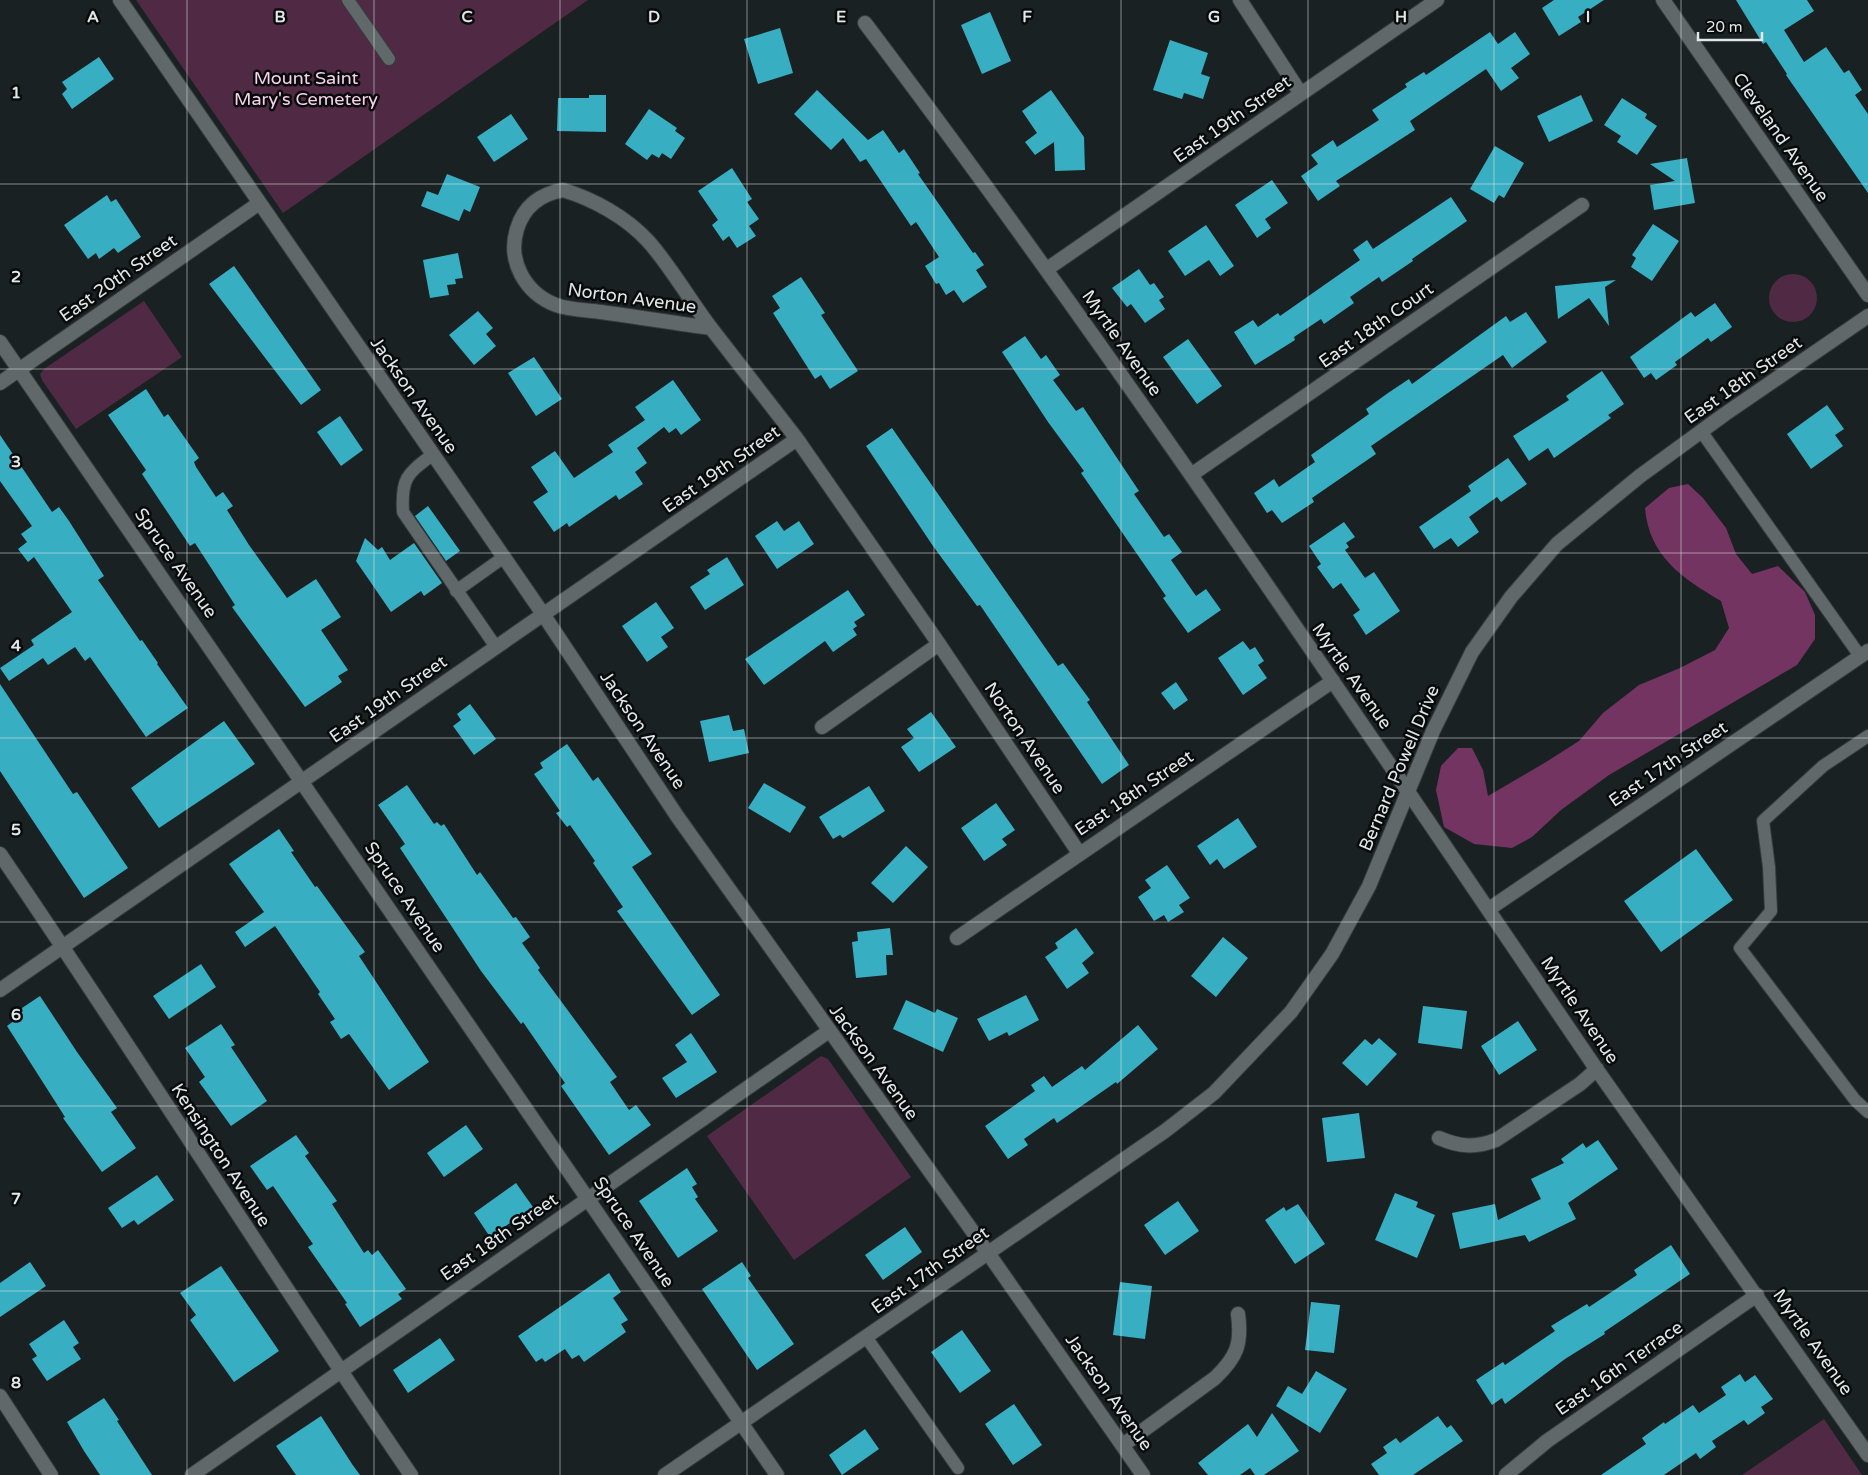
<svg xmlns="http://www.w3.org/2000/svg" width="1868" height="1475" font-family="'Varela Round',sans-serif">
<style>
.green{fill:#502a44}
.forest{fill:#733461}
.building{fill:#38aec3}
.lines{fill:none;stroke-linecap:round;stroke-linejoin:round}
.service-casing{stroke:#363b3c;stroke-width:14}
.minor-casing{stroke:#363b3c;stroke-width:16}
.tertiary-casing{stroke:#363b3c;stroke-width:16}
.secondary-casing{stroke:#363b3c;stroke-width:16}
.service{stroke:#60686a;stroke-width:12}
.minor{stroke:#60686a;stroke-width:14}
.tertiary{stroke:#60686a;stroke-width:14}
.secondary{stroke:#60686a;stroke-width:14}
.grid{fill:none;stroke:#e2e7e8;stroke-width:1;stroke-opacity:0.55}
.labels{text-anchor:middle;dominant-baseline:central;stroke-width:5;stroke-linejoin:round;paint-order:stroke}
.park-label{font-size:18px;fill:#f8d1eb;stroke:#080a0b}
.street-label{font-size:18px;fill:#e2e7e8;stroke:#080a0b}
.grid-label{font-size:16px;text-anchor:middle;font-weight:bold;fill:#e2e7e8;stroke:#080a0b;stroke-width:5;stroke-linejoin:round;paint-order:stroke}
</style>
<rect width="100%" height="100%" fill="#1a2123"/>
<path class="green" d="M 136,0 L 588,0 L 283,213 Z
M1769 298a24 24 0 1 1 48 0a24 24 0 1 1-48 0Z
M 144,301 L 182,357 L 76,429 L 42,380 L 40,374 L 44,369 Z
M 821,1056 L 828,1059 L 911,1177 L 794,1260 L 707,1136 Z
M 1824,1419 L 1862,1475 L 1742,1475 Z"/>
<path class="forest" d="M 1688,484 L 1703,498 L 1726,528 L 1736,554 L 1752,574 L 1778,566 L 1805,592 L 1815,615 L 1815,639 L 1797,665 L 1609,775 L 1561,810 L 1532,837 L 1512,848 L 1474,844 L 1444,827 L 1436,790 L 1441,766 L 1458,748 L 1472,748 L 1483,770 L 1488,796 L 1546,762 L 1579,741 L 1603,713 L 1639,685 L 1680,668 L 1715,650 L 1729,628 L 1721,601 C 1682,578 1649,556 1645,508 L 1669,488 Z"/>
<path class="building" d="M 1554,0 L 1604,0 L 1578,17 L 1581,22 L 1559,36 L 1542,8 Z
M 1736,0 L 1807,0 L 1814,11 L 1784,30 L 1804,62 L 1826,47 L 1844,73 L 1849,70 L 1862,90 L 1855,95 L 1868,114 L 1868,193 L 1786,75 L 1787,74 L 1766,42 L 1763,44 Z
M 990,12 L 1011,61 L 982,74 L 961,25 Z
M 780,28 L 793,73 L 758,84 L 744,39 Z
M 1490,32 L 1498,44 L 1515,32 L 1530,54 L 1511,68 L 1519,78 L 1501,91 L 1486,69 L 1410,121 L 1415,130 L 1336,181 L 1340,186 L 1318,201 L 1301,176 L 1318,164 L 1311,155 L 1333,140 L 1337,147 L 1379,120 L 1372,110 L 1407,87 L 1405,84 L 1424,72 L 1426,75 Z
M 1170,40 L 1208,53 L 1201,74 L 1210,77 L 1203,99 L 1184,93 L 1182,99 L 1153,90 Z
M 99,57 L 114,79 L 72,109 L 62,94 L 67,89 L 62,82 Z
M 817,90 L 868,140 L 883,130 L 899,153 L 904,149 L 920,173 L 918,174 L 973,253 L 975,252 L 984,265 L 976,270 L 987,287 L 963,303 L 954,290 L 946,295 L 939,283 L 936,284 L 925,266 L 939,257 L 916,222 L 911,226 L 866,159 L 860,162 L 843,138 L 831,150 L 794,114 Z
M 1051,90 L 1084,137 L 1085,170 L 1055,171 L 1054,142 L 1035,155 L 1025,142 L 1037,133 L 1022,111 Z
M 589,95 L 606,95 L 606,132 L 557,131 L 558,98 L 589,98 Z
M 1581,95 L 1593,121 L 1549,142 L 1537,116 Z
M 1622,98 L 1647,114 L 1645,118 L 1657,126 L 1637,155 L 1617,142 L 1621,136 L 1604,125 Z
M 649,109 L 677,128 L 675,131 L 685,138 L 671,159 L 662,153 L 659,158 L 652,154 L 647,160 L 625,144 Z
M 511,114 L 528,139 L 494,162 L 477,137 Z
M 1495,146 L 1524,163 L 1504,198 L 1499,195 L 1494,203 L 1470,189 Z
M 1687,158 L 1695,203 L 1654,210 L 1650,185 L 1675,181 L 1650,164 Z
M 732,168 L 752,199 L 747,202 L 759,219 L 749,226 L 756,236 L 737,248 L 729,236 L 723,241 L 712,225 L 718,220 L 698,191 Z
M 447,174 L 480,187 L 470,212 L 464,209 L 459,221 L 421,206 L 427,191 L 438,195 Z
M 1272,180 L 1288,203 L 1265,219 L 1271,228 L 1257,238 L 1235,205 Z
M 107,195 L 111,202 L 116,199 L 141,237 L 118,253 L 114,248 L 99,259 L 96,253 L 88,259 L 64,225 Z
M 1451,197 L 1467,221 L 1412,259 L 1413,261 L 1382,282 L 1379,277 L 1350,297 L 1354,303 L 1324,324 L 1321,319 L 1294,337 L 1295,340 L 1255,365 L 1234,332 L 1253,320 L 1258,327 L 1278,313 L 1280,316 L 1360,260 L 1353,250 L 1367,240 L 1373,249 Z
M 1653,224 L 1679,241 L 1652,281 L 1631,267 L 1636,258 L 1632,255 Z
M 1206,225 L 1234,266 L 1220,276 L 1209,260 L 1185,276 L 1168,251 Z
M 458,253 L 463,278 L 455,279 L 456,284 L 447,285 L 449,295 L 430,298 L 423,260 Z
M 234,266 L 321,390 L 301,405 L 209,284 Z
M 1139,269 L 1150,285 L 1154,283 L 1164,297 L 1159,300 L 1165,309 L 1145,323 L 1131,304 L 1127,307 L 1112,288 Z
M 801,277 L 825,313 L 821,315 L 858,371 L 830,389 L 821,375 L 815,379 L 773,313 L 780,308 L 772,296 Z
M 1616,280 L 1605,287 L 1609,326 L 1589,298 L 1558,319 L 1555,286 Z
M 1715,303 L 1732,327 L 1711,342 L 1708,338 L 1675,362 L 1677,365 L 1656,380 L 1651,373 L 1644,378 L 1630,357 L 1691,312 L 1695,317 Z
M 478,311 L 493,328 L 486,334 L 496,346 L 474,365 L 449,335 Z
M 1526,312 L 1547,342 L 1512,368 L 1503,355 L 1371,446 L 1376,454 L 1312,498 L 1314,502 L 1282,523 L 1272,510 L 1267,513 L 1254,493 L 1274,479 L 1279,487 L 1315,462 L 1311,455 L 1369,414 L 1366,409 L 1388,393 L 1409,379 L 1412,384 L 1506,316 L 1510,322 Z
M 1025,336 L 1041,359 L 1046,355 L 1060,375 L 1053,380 L 1076,411 L 1083,407 L 1139,491 L 1134,494 L 1164,537 L 1169,534 L 1182,552 L 1171,560 L 1196,596 L 1206,589 L 1221,610 L 1188,633 L 1163,598 L 1166,596 L 1081,473 L 1084,471 L 1048,422 L 1002,352 Z
M 1188,339 L 1222,386 L 1197,404 L 1163,357 Z
M 534,357 L 562,399 L 536,416 L 508,373 Z
M 1602,371 L 1624,404 L 1608,415 L 1611,418 L 1554,458 L 1548,448 L 1529,461 L 1513,436 L 1569,400 L 1566,396 Z
M 673,380 L 701,420 L 681,435 L 676,428 L 669,433 L 664,427 L 637,448 L 647,463 L 635,472 L 643,484 L 619,500 L 616,495 L 569,527 L 567,523 L 554,532 L 533,502 L 548,492 L 531,467 L 555,451 L 574,478 L 613,452 L 608,445 L 645,420 L 635,407 Z
M 146,389 L 164,417 L 168,414 L 199,458 L 194,462 L 196,467 L 216,497 L 223,492 L 233,506 L 227,510 L 249,545 L 287,598 L 316,579 L 341,617 L 321,630 L 348,670 L 338,676 L 342,682 L 305,707 L 232,607 L 235,605 L 195,543 L 190,546 L 142,474 L 146,470 L 108,415 Z
M 1827,405 L 1844,429 L 1835,435 L 1843,446 L 1811,469 L 1787,434 Z
M 340,416 L 363,450 L 341,466 L 317,432 Z
M 892,428 L 1058,666 L 1063,663 L 1090,700 L 1087,702 L 1129,765 L 1102,784 L 980,605 L 977,606 L 933,546 L 866,446 Z
M 0,435 L 52,512 L 59,507 L 69,521 L 104,576 L 98,580 L 103,587 L 140,641 L 142,640 L 158,663 L 157,664 L 188,708 L 146,737 L 90,657 L 85,661 L 75,647 L 48,665 L 43,658 L 9,681 L 0,668 L 34,645 L 31,640 L 72,612 L 34,557 L 28,562 L 18,549 L 27,542 L 21,534 L 32,526 L 0,481 Z
M 1508,458 L 1527,484 L 1501,502 L 1497,497 L 1469,517 L 1479,532 L 1458,547 L 1451,538 L 1434,549 L 1419,527 L 1471,491 L 1468,486 Z
M 428,506 L 460,551 L 446,561 L 415,516 Z
M 777,521 L 784,531 L 799,521 L 814,544 L 777,569 L 755,536 Z
M 1344,522 L 1355,537 L 1346,543 L 1349,547 L 1345,550 L 1365,578 L 1374,572 L 1400,611 L 1366,635 L 1353,615 L 1360,610 L 1341,583 L 1333,589 L 1317,567 L 1321,564 L 1309,546 Z
M 365,538 L 378,550 L 382,547 L 390,560 L 414,543 L 442,583 L 424,596 L 421,591 L 391,612 L 356,561 Z
M 727,557 L 744,585 L 705,610 L 690,587 L 710,574 L 707,570 Z
M 848,590 L 865,615 L 854,622 L 857,626 L 853,629 L 857,635 L 833,652 L 825,641 L 764,685 L 745,659 Z
M 656,602 L 674,628 L 661,637 L 668,647 L 647,662 L 622,626 Z
M 1243,641 L 1250,650 L 1255,647 L 1264,661 L 1258,665 L 1267,678 L 1243,695 L 1218,658 Z
M 1176,682 L 1188,700 L 1174,710 L 1161,693 Z
M 0,684 L 73,794 L 77,792 L 128,868 L 84,898 L 0,771 Z
M 470,704 L 496,739 L 474,755 L 453,726 L 461,720 L 457,714 Z
M 931,712 L 956,747 L 919,772 L 901,747 L 914,738 L 907,729 Z
M 729,715 L 733,731 L 744,729 L 749,753 L 709,762 L 700,721 Z
M 224,721 L 255,764 L 159,828 L 131,788 Z
M 567,744 L 593,781 L 598,777 L 652,854 L 632,867 L 720,995 L 692,1015 L 617,911 L 623,907 L 593,863 L 595,861 L 570,825 L 567,827 L 556,813 L 560,811 L 534,774 L 543,768 L 540,763 Z
M 764,783 L 806,807 L 790,833 L 748,808 Z
M 407,785 L 434,824 L 437,822 L 441,826 L 444,824 L 477,875 L 480,872 L 513,918 L 516,917 L 530,937 L 522,943 L 540,968 L 538,970 L 617,1077 L 610,1082 L 629,1110 L 636,1105 L 651,1125 L 609,1155 L 561,1086 L 565,1083 L 523,1022 L 521,1024 L 481,971 L 400,848 L 405,844 L 378,805 Z
M 869,786 L 885,811 L 843,838 L 840,835 L 833,839 L 819,817 Z
M 996,803 L 1015,830 L 1002,839 L 1007,845 L 984,861 L 961,828 Z
M 1238,818 L 1257,847 L 1224,869 L 1217,859 L 1210,865 L 1197,846 Z
M 279,829 L 294,851 L 291,852 L 315,887 L 317,886 L 365,952 L 359,956 L 429,1062 L 389,1090 L 349,1034 L 341,1039 L 330,1022 L 335,1019 L 318,994 L 320,992 L 275,926 L 245,947 L 235,932 L 264,912 L 229,864 Z
M 906,846 L 928,867 L 893,903 L 871,883 Z
M 1696,849 L 1733,900 L 1661,952 L 1624,901 Z
M 1167,865 L 1190,898 L 1179,905 L 1184,912 L 1168,922 L 1164,915 L 1154,921 L 1138,897 L 1151,888 L 1145,880 Z
M 890,928 L 893,955 L 886,955 L 887,975 L 856,978 L 852,942 L 858,941 L 857,932 Z
M 1076,928 L 1094,953 L 1082,963 L 1089,973 L 1067,989 L 1045,957 L 1058,948 L 1055,943 Z
M 1223,937 L 1248,958 L 1216,997 L 1191,976 Z
M 201,964 L 216,987 L 169,1019 L 153,996 Z
M 1026,995 L 1039,1020 L 1009,1036 L 1007,1032 L 989,1041 L 977,1019 Z
M 40,996 L 77,1052 L 117,1108 L 111,1112 L 136,1148 L 102,1172 L 63,1118 L 65,1117 L 7,1026 L 19,1017 L 16,1012 Z
M 906,1000 L 935,1013 L 937,1009 L 958,1018 L 943,1052 L 893,1029 Z
M 1423,1006 L 1467,1011 L 1462,1049 L 1418,1043 Z
M 1518,1021 L 1537,1050 L 1499,1075 L 1481,1046 Z
M 221,1024 L 235,1045 L 231,1047 L 267,1101 L 231,1126 L 199,1082 L 205,1077 L 185,1048 Z
M 1138,1025 L 1158,1049 L 1117,1084 L 1116,1082 L 1057,1123 L 1054,1118 L 1024,1139 L 1028,1145 L 1008,1159 L 985,1126 L 1035,1091 L 1031,1085 L 1044,1076 L 1052,1087 L 1082,1066 L 1085,1070 Z
M 691,1033 L 717,1072 L 676,1098 L 662,1078 L 687,1062 L 675,1045 Z
M 1379,1038 L 1397,1054 L 1367,1086 L 1342,1063 L 1365,1039 L 1372,1045 Z
M 1359,1113 L 1365,1158 L 1327,1162 L 1322,1118 Z
M 466,1125 L 483,1149 L 444,1177 L 427,1153 Z
M 296,1135 L 309,1153 L 305,1156 L 337,1201 L 332,1204 L 364,1253 L 368,1250 L 372,1255 L 378,1250 L 406,1289 L 398,1294 L 402,1299 L 360,1327 L 345,1304 L 347,1303 L 308,1247 L 313,1244 L 273,1186 L 267,1190 L 250,1166 Z
M 1598,1140 L 1618,1169 L 1568,1203 L 1576,1219 L 1529,1242 L 1525,1235 L 1460,1249 L 1452,1213 L 1495,1204 L 1498,1220 L 1541,1199 L 1531,1179 L 1564,1163 L 1561,1159 L 1583,1143 L 1586,1148 Z
M 687,1168 L 697,1184 L 692,1187 L 698,1197 L 695,1199 L 718,1231 L 678,1258 L 639,1201 Z
M 157,1175 L 174,1200 L 138,1225 L 134,1220 L 122,1228 L 108,1208 Z
M 516,1183 L 533,1207 L 490,1237 L 474,1213 Z
M 1395,1193 L 1418,1202 L 1416,1207 L 1435,1215 L 1417,1258 L 1375,1240 Z
M 1178,1201 L 1199,1231 L 1165,1255 L 1144,1225 Z
M 1298,1204 L 1325,1244 L 1295,1264 L 1265,1220 L 1284,1207 L 1286,1211 Z
M 905,1227 L 922,1252 L 883,1280 L 865,1255 Z
M 1671,1245 L 1690,1274 L 1604,1332 L 1605,1334 L 1565,1359 L 1505,1404 L 1502,1398 L 1492,1405 L 1476,1380 L 1503,1362 L 1505,1365 L 1555,1331 L 1551,1326 L 1587,1304 L 1589,1307 L 1637,1275 L 1634,1270 Z
M 30,1262 L 46,1286 L 0,1317 L 0,1283 Z
M 742,1262 L 751,1276 L 748,1278 L 794,1344 L 757,1370 L 702,1289 Z
M 221,1266 L 279,1351 L 234,1382 L 190,1320 L 196,1315 L 180,1293 Z
M 609,1273 L 621,1292 L 613,1298 L 628,1320 L 621,1324 L 626,1332 L 584,1362 L 579,1355 L 572,1359 L 565,1349 L 545,1362 L 542,1358 L 536,1362 L 518,1336 Z
M 1120,1282 L 1152,1286 L 1145,1339 L 1113,1335 Z
M 1311,1302 L 1340,1305 L 1334,1353 L 1305,1350 Z
M 64,1320 L 79,1343 L 73,1347 L 81,1359 L 47,1381 L 32,1359 L 37,1356 L 29,1344 Z
M 962,1330 L 991,1371 L 960,1393 L 931,1352 Z
M 440,1338 L 455,1360 L 408,1393 L 393,1370 Z
M 1316,1371 L 1347,1389 L 1320,1433 L 1276,1406 L 1288,1386 L 1302,1394 Z
M 1740,1374 L 1745,1382 L 1755,1375 L 1773,1399 L 1761,1407 L 1765,1413 L 1748,1425 L 1744,1420 L 1712,1441 L 1716,1447 L 1700,1459 L 1696,1453 L 1664,1475 L 1601,1475 L 1646,1444 L 1642,1438 L 1664,1422 L 1665,1424 L 1693,1405 L 1699,1413 L 1726,1395 L 1721,1387 Z
M 104,1398 L 119,1420 L 117,1421 L 152,1475 L 100,1475 L 84,1451 L 67,1422 Z
M 1014,1404 L 1042,1445 L 1013,1465 L 985,1424 Z
M 1272,1413 L 1299,1451 L 1264,1475 L 1255,1475 L 1250,1468 L 1240,1475 L 1208,1475 L 1198,1463 L 1248,1424 L 1257,1437 Z
M 321,1416 L 352,1464 L 360,1475 L 296,1475 L 276,1446 Z
M 1438,1416 L 1447,1428 L 1451,1425 L 1463,1441 L 1413,1475 L 1379,1475 L 1371,1464 L 1387,1453 L 1383,1447 L 1396,1438 L 1400,1443 Z
M 865,1429 L 879,1449 L 842,1475 L 829,1455 Z"/>
<g class="lines">
<g class="service-casing">
<path id="service" d="M 348,0 L 389,59
M 1701,431 L 1860,656
M 432,455 C 407,474 401,478 403,512 L 496,647
M 456,591 L 504,557
M 1868,736 L 1823,766 L 1763,821 L 1769,867 L 1771,911 L 1740,948 L 1855,1100 L 1868,1112
M 866,1337 L 958,1468"/>
</g>
<g class="minor-casing">
<path id="minor" d="M 1240,0 L 1301,94
M 865,23 C 1121,362 1356,716 1595,1067 C 1685,1197 1778,1325 1868,1455
M 563,190 C 593,199 626,217 648,241 C 669,264 691,302 711,328 C 674,323 638,317 601,312 C 588,310 569,310 556,305 C 525,293 507,261 517,229 C 524,206 540,194 563,190 Z
M 1047,269 L 1437,0
M 711,328 L 797,439 L 939,644 L 1079,853
M 0,342 L 777,1475
M 0,383 L 258,204
M 1191,475 L 1582,205
M 822,727 L 939,644
M 0,854 C 140,1059 271,1270 411,1475
M 1489,909 L 1868,651
M 957,938 L 1333,681
M 0,990 L 797,439
M 1439,1138 C 1460,1147 1475,1148 1496,1140 L 1580,1084 L 1597,1069
M 0,1396 L 51,1475
M 1123,1445 L 1215,1378 C 1237,1357 1242,1344 1238,1314
M 192,1475 L 829,1031
M 665,1475 L 988,1253
M 1506,1475 L 1547,1441 L 1757,1295"/>
</g>
<g class="tertiary-casing">
<path id="tertiary" d="M 120,0 L 543,614 L 677,816 L 988,1253 L 1143,1475
M 988,1253 L 1165,1131 L 1214,1093 L 1291,1012 L 1332,954 L 1369,886 L 1433,731 L 1472,652 L 1511,597 L 1557,544 L 1640,476 L 1725,414 L 1868,316"/>
</g>
<g class="secondary-casing">
<path id="secondary" d="M 1663,0 L 1868,295"/>
</g>
<use href="#service" class="service"/>
<use href="#minor" class="minor"/>
<use href="#tertiary" class="tertiary"/>
<use href="#secondary" class="secondary"/>
</g>
<path class="grid" d="M 187,0 L 187,1475M 374,0 L 374,1475M 560,0 L 560,1475M 747,0 L 747,1475M 934,0 L 934,1475M 1121,0 L 1121,1475M 1308,0 L 1308,1475M 1494,0 L 1494,1475M 1681,0 L 1681,1475M 0,184 L 1868,184M 0,369 L 1868,369M 0,553 L 1868,553M 0,738 L 1868,738M 0,922 L 1868,922M 0,1106 L 1868,1106M 0,1291 L 1868,1291"/>
<g class="labels">
<g class="park-label">
<text x="306" y="78">Mount Saint<tspan x="306" dy="21">Mary's Cemetery</tspan></text>
</g>
<g class="street-label">
<text transform="translate(1232 119) rotate(-35)">East 19th Street</text>
<text transform="translate(1781 137) rotate(55)">Cleveland Avenue</text>
<text transform="translate(118 278) rotate(-35)">East 20th Street</text>
<text transform="translate(632 298) rotate(8)">Norton Avenue</text>
<text transform="translate(1376 325) rotate(-35)">East 18th Court</text>
<text transform="translate(1122 343) rotate(55)">Myrtle Avenue</text>
<text transform="translate(1743 380) rotate(-35)">East 18th Street</text>
<text transform="translate(414 395) rotate(55)">Jackson Avenue</text>
<text transform="translate(721 469) rotate(-35)">East 19th Street</text>
<text transform="translate(176 563) rotate(55)">Spruce Avenue</text>
<text transform="translate(1352 676) rotate(55)">Myrtle Avenue</text>
<text transform="translate(388 699) rotate(-35)">East 19th Street</text>
<text transform="translate(643 730) rotate(56)">Jackson Avenue</text>
<text transform="translate(1025 738) rotate(56)">Norton Avenue</text>
<text transform="translate(1668 764) rotate(-34)">East 17th Street</text>
<text transform="translate(1399 768) rotate(-67)">Bernard Powell Drive</text>
<text transform="translate(1134 793) rotate(-34)">East 18th Street</text>
<text transform="translate(405 897) rotate(56)">Spruce Avenue</text>
<text transform="translate(1580 1010) rotate(56)">Myrtle Avenue</text>
<text transform="translate(874 1062) rotate(54)">Jackson Avenue</text>
<text transform="translate(221 1155) rotate(57)">Kensington Avenue</text>
<text transform="translate(634 1232) rotate(56)">Spruce Avenue</text>
<text transform="translate(499 1237) rotate(-35)">East 18th Street</text>
<text transform="translate(930 1270) rotate(-35)">East 17th Street</text>
<text transform="translate(1813 1342) rotate(55)">Myrtle Avenue</text>
<text transform="translate(1619 1368) rotate(-35)">East 16th Terrace</text>
<text transform="translate(1109 1392) rotate(55)">Jackson Avenue</text>
</g>
</g>
<g class="grid-label">
<text x="93" y="22">A</text>
<text x="280" y="22">B</text>
<text x="467" y="22">C</text>
<text x="654" y="22">D</text>
<text x="841" y="22">E</text>
<text x="1027" y="22">F</text>
<text x="1214" y="22">G</text>
<text x="1401" y="22">H</text>
<text x="1588" y="22">I</text>
<text x="16" y="98">1</text>
<text x="16" y="282">2</text>
<text x="16" y="467">3</text>
<text x="16" y="651">4</text>
<text x="16" y="835">5</text>
<text x="16" y="1020">6</text>
<text x="16" y="1204">7</text>
<text x="16" y="1388">8</text>
</g>
<path d="M1698 32v8h64v-8" fill="none" stroke="#e2e7e8" stroke-width="2.5"/>
<text x="1706" y="32" font-size="15" fill="#e2e7e8" stroke="#080a0b" stroke-width="4" paint-order="stroke">20 m</text>
</svg>
